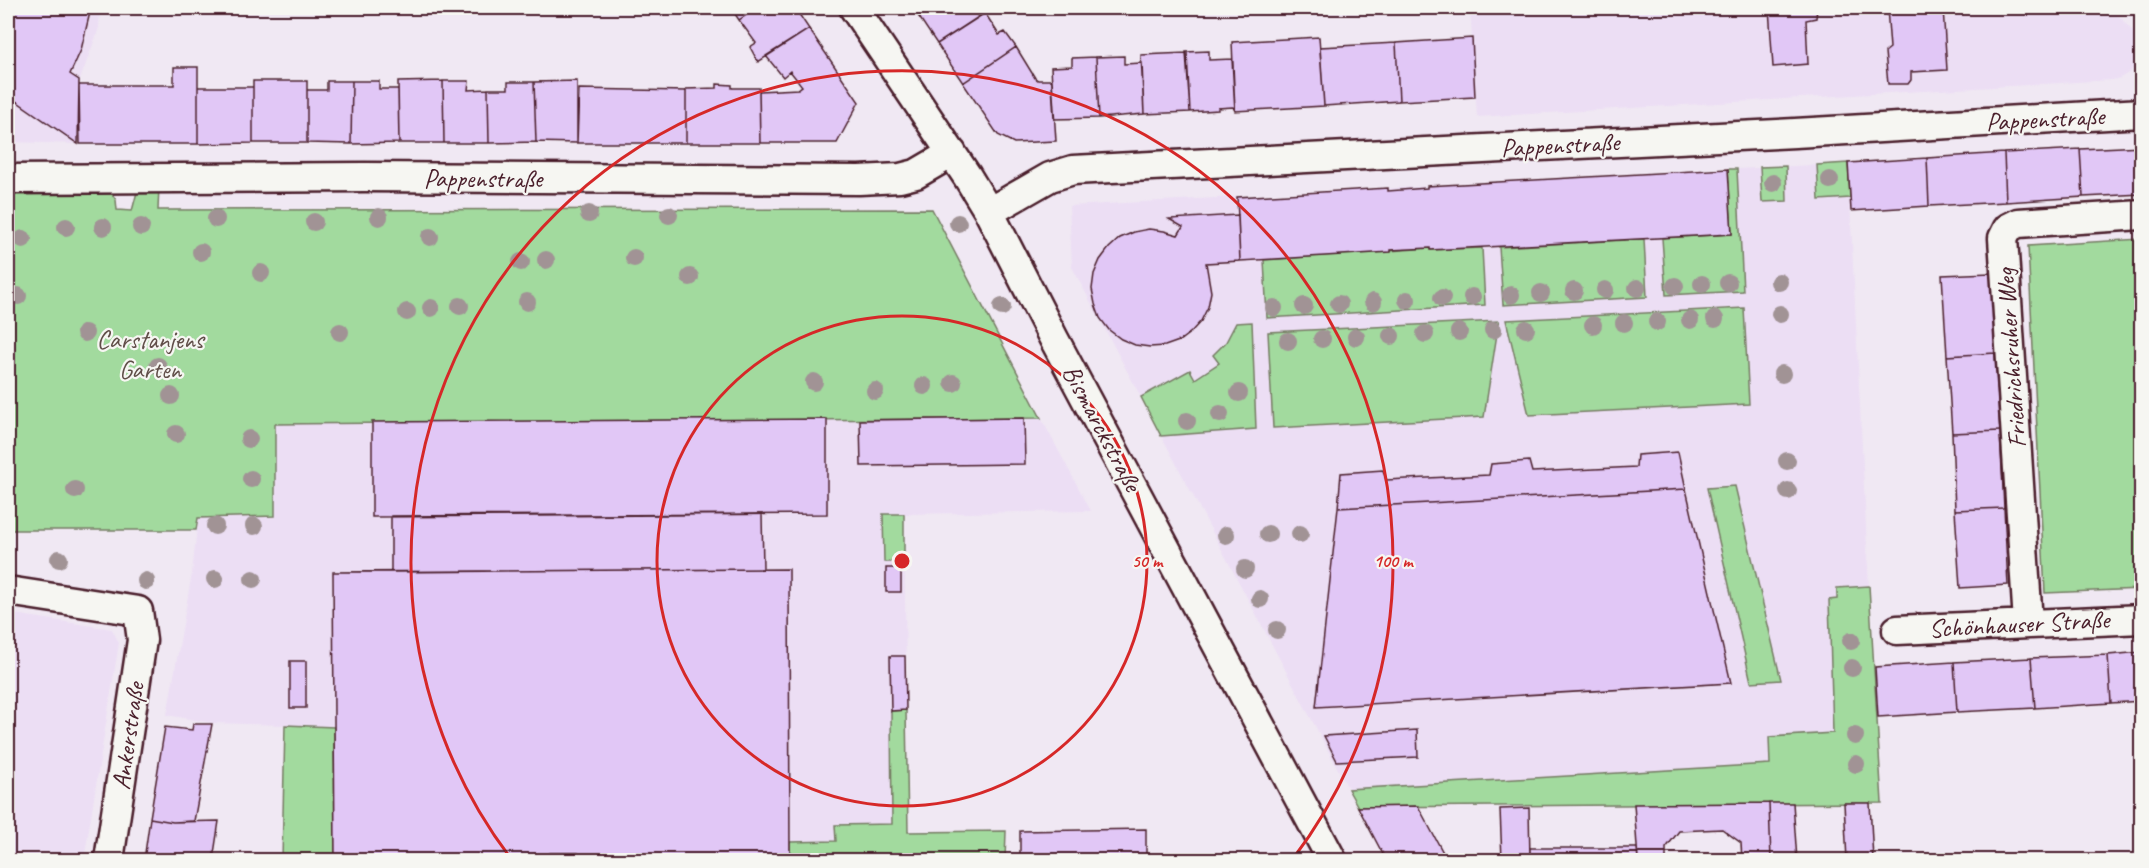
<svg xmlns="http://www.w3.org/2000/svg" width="2149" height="868" font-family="Caveat,sans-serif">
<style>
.built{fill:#ecdef4}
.green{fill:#a2da9e;stroke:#767c64;stroke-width:1.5}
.building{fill:#e1c7f6;stroke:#4a1f2b;stroke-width:1.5}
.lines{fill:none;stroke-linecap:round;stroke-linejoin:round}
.minor-casing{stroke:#4a1f2b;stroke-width:33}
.minor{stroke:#f6f6f2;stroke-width:28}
.tree{fill:#a19395}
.ring{fill:none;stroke:#d62828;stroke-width:3}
.labels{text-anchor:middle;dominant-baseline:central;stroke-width:4.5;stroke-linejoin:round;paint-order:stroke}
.street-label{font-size:26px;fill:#4a1f2b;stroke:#f6f6f2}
.park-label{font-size:26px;fill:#604e48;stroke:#f6f6f2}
.centre{fill:#d62828;stroke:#f6f6f2;stroke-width:3}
.ring-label{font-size:18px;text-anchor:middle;font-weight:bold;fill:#d62828;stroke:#f6f6f2;stroke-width:4.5;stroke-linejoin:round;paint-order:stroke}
</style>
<rect width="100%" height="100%" fill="#f0e8f3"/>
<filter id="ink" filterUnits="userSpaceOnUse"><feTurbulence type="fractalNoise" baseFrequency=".0167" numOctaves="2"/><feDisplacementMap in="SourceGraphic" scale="12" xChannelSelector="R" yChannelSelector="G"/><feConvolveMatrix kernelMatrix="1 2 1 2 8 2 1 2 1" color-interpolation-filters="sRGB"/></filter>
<g filter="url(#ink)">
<path class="built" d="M 8,8 L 100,8 L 99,28 L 78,85 L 78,144 L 8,142 Z
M 1470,8 L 2112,8 L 2133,32 L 2139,50 L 2137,63 L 2130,72 L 2120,78 L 2112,80 L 1477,117 Z
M 1848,163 L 1870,608 L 1882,803 L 1358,807 L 1072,267 L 1069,206 Z
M 1041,418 L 1091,511 L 904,514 L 908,832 L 1006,831 L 1005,860 L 282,860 L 285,725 L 212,723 L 167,715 L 192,573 L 198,518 L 275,516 L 275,424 Z
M 8,613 L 112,629 L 119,643 L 84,860 L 8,860 Z"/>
<path class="green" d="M 1848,163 L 1850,198 L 1819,200 L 1817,165 Z
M 1786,166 L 1787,201 L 1762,202 L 1760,167 Z
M 1728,169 L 1737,169 L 1743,291 L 1666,295 L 1662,238 L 1732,234 Z
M 8,186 L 109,189 L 116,200 L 117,210 L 132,211 L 137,192 L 159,186 L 158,210 L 932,209 L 1041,418 L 275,424 L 275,516 L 198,518 L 196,530 L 8,530 Z
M 1644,239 L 1647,297 L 1503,305 L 1499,247 Z
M 2141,239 L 2141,589 L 2045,593 L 2028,246 Z
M 1430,248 L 1431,250 L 1482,248 L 1485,305 L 1267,318 L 1264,260 Z
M 1744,308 L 1749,404 L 1529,415 L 1506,320 Z
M 1499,321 L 1484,417 L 1273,428 L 1268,332 Z
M 1252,322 L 1256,429 L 1161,436 L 1141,397 L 1190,370 L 1195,379 L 1219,363 L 1213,355 L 1226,342 L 1236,323 Z
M 1735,486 L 1781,680 L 1751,682 L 1707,488 Z
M 883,514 L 904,514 L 904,562 L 884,562 Z
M 1869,586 L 1882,803 L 1358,807 L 1348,789 L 1770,764 L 1769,737 L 1833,733 L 1829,600 L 1837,599 L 1837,588 Z
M 906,710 L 908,832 L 1006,831 L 1005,860 L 790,860 L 790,842 L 836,841 L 835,825 L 892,824 L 891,711 Z
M 285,725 L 334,727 L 335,860 L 282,860 Z"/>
<path class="building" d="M 8,8 L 91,8 L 81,50 L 70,74 L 79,80 L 78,144 L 16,101 L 8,110 Z
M 731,8 L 757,8 L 739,20 Z
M 757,8 L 795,8 L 809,29 L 758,62 L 750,47 L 756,43 L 739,20 Z
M 913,8 L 979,8 L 983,14 L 937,44 Z
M 1769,8 L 1817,8 L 1816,18 L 1806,20 L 1808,64 L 1773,67 Z
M 1887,8 L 1943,8 L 1947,70 L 1911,72 L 1911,80 L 1908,84 L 1888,84 L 1885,52 L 1890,48 Z
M 985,13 L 999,35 L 1005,32 L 1016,47 L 963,83 L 937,44 Z
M 809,29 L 859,102 L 837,143 L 760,143 L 759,91 L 798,89 L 802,86 L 790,71 L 783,77 L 766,56 Z
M 1319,37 L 1324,106 L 1235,111 L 1232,42 Z
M 1472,38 L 1475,97 L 1399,101 L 1396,43 Z
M 1396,43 L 1399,101 L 1324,106 L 1320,47 Z
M 1016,47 L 1035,78 L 1038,80 L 1052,80 L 1056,141 L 1014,143 L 998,135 L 963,83 Z
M 1209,51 L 1209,60 L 1232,59 L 1235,111 L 1233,107 L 1218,108 L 1218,110 L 1190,112 L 1186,52 Z
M 1187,53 L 1190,112 L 1144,114 L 1141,55 Z
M 1124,56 L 1124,64 L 1142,63 L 1144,114 L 1099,118 L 1096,57 Z
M 1096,57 L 1099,118 L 1054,119 L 1051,67 L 1072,66 L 1072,58 Z
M 174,67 L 198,67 L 198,144 L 80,144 L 79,85 L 174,85 Z
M 253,81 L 307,81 L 307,143 L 253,143 Z
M 327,81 L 352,81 L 351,144 L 307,143 L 307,90 L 327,90 Z
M 352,81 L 379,81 L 379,89 L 398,89 L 399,143 L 351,144 Z
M 443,81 L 444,143 L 399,143 L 398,82 Z
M 443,81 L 469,81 L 468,90 L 488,89 L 489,143 L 444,143 Z
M 577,81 L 577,143 L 536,142 L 534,82 Z
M 508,82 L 534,82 L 536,142 L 489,143 L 488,89 L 508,89 Z
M 717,84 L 732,85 L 732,88 L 759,88 L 760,143 L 686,143 L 686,89 L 717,88 Z
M 198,87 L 253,87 L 253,143 L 198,144 Z
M 579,89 L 686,91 L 686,143 L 577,143 Z
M 2142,146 L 2142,194 L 2083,197 L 2080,149 Z
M 2080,149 L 2083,197 L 2006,202 L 2004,153 Z
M 2004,153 L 2006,202 L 1929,206 L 1927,158 Z
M 1927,158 L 1929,206 L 1851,211 L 1848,163 Z
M 1728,169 L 1732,234 L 1430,250 L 1430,248 L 1391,250 L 1391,252 L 1240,261 L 1237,197 L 1388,188 L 1388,191 L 1427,188 L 1427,186 Z
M 1238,215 L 1240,261 L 1206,263 L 1211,292 L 1208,307 L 1201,321 L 1191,332 L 1179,341 L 1165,346 L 1150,347 L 1135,345 L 1121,339 L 1109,330 L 1100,318 L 1095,304 L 1092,289 L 1094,274 L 1100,260 L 1109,248 L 1120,238 L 1134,232 L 1149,229 L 1164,231 L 1178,235 L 1183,227 L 1169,219 Z
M 1991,273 L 1995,353 L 1947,356 L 1942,275 Z
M 1995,353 L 2000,431 L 1952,433 L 1947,356 Z
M 1024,418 L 1025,464 L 861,466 L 860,420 Z
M 827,419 L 827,514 L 372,517 L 372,422 Z
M 2000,431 L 2004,508 L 1955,510 L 1952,433 Z
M 1678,452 L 1686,489 L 1338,508 L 1341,473 L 1383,470 L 1386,480 L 1489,475 L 1491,464 L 1529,461 L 1532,472 L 1636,467 L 1637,455 Z
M 1686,489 L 1731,683 L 1316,707 L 1338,508 Z
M 2004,508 L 2008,585 L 1960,588 L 1955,510 Z
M 762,514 L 763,569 L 391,572 L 391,516 Z
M 886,568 L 901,568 L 901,592 L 886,592 Z
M 789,569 L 790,860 L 578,860 L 578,853 L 550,853 L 550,860 L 335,860 L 333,572 Z
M 2142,652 L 2142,701 L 2111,703 L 2108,655 Z
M 2108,655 L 2111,703 L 2035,708 L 2031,658 Z
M 890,656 L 905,656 L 906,710 L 891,711 Z
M 2031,658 L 2035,708 L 1957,712 L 1954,662 Z
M 290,661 L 306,661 L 306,708 L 290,708 Z
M 1954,662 L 1957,712 L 1878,717 L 1875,667 Z
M 193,724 L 212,724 L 194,821 L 173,822 L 150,818 L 165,727 L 192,730 Z
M 1417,730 L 1418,757 L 1337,761 L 1324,736 Z
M 1769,803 L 1771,860 L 1742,860 L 1741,843 L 1722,829 L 1679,831 L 1666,848 L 1666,860 L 1638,860 L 1634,804 Z
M 1769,803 L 1793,803 L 1797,860 L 1771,860 Z
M 1844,803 L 1870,803 L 1873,860 L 1847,860 Z
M 1418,806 L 1447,860 L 1386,860 L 1358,807 Z
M 1529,808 L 1530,860 L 1502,860 L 1500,809 Z
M 150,818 L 173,822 L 219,821 L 213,860 L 144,860 Z
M 1146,829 L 1146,860 L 1020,860 L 1020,831 Z
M 1530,848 L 1637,848 L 1638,860 L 1530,860 Z"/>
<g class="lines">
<g class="minor-casing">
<path id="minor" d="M 854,8 L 967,176 L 989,212 L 1054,339 L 1332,860
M 8,179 L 365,177 L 859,180 L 900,178 L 916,174 L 952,153
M 989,212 L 1050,177 L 1073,170 L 1795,133 L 2142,113
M 8,591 L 138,611 L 142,640 L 109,860
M 2028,623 L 2003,238 L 2008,228 L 2018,223 L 2142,215
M 1897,630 L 2142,619"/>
</g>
<use href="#minor" class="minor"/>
</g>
<g class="tree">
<circle cx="1830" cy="180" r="9"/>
<circle cx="1773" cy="183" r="9"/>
<circle cx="589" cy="214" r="9"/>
<circle cx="669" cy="215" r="9"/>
<circle cx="379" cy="217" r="9"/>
<circle cx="216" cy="219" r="9"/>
<circle cx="314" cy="222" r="9"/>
<circle cx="958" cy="223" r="9"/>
<circle cx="66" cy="227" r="9"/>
<circle cx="103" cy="227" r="9"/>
<circle cx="141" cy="227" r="9"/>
<circle cx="430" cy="237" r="9"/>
<circle cx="23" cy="239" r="9"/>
<circle cx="201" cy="252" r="9"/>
<circle cx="634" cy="258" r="9"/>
<circle cx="546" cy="260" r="9"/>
<circle cx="521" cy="262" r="9"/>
<circle cx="261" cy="273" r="9"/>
<circle cx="690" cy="277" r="9"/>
<circle cx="1779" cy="282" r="9"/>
<circle cx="1728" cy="283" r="9"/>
<circle cx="1702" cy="284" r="9"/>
<circle cx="1675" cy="286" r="9"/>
<circle cx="1637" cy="288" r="9"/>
<circle cx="1605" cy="290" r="9"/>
<circle cx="1574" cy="291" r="9"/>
<circle cx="1541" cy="293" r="9"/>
<circle cx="1511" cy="295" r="9"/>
<circle cx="18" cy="296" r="9"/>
<circle cx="1472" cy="297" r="9"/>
<circle cx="1442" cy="298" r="9"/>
<circle cx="1407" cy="300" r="9"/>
<circle cx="527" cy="302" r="9"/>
<circle cx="1373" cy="302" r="9"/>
<circle cx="1339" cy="304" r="9"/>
<circle cx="460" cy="306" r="9"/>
<circle cx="1304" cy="306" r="9"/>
<circle cx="1002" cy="307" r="9"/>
<circle cx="431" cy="308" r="9"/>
<circle cx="1274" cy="308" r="9"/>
<circle cx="407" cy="312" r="9"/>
<circle cx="1780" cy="314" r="9"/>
<circle cx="1715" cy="319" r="9"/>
<circle cx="1690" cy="320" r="9"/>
<circle cx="1657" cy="322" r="9"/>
<circle cx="1624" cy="323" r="9"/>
<circle cx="1593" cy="325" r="9"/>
<circle cx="1526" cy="329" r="9"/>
<circle cx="1493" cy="330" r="9"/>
<circle cx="340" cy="332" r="9"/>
<circle cx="1459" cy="332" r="9"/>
<circle cx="85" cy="333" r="9"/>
<circle cx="1425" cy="334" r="9"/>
<circle cx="1391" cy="336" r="9"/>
<circle cx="1356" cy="337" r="9"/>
<circle cx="1322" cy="339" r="9"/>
<circle cx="1288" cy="341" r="9"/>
<circle cx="158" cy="366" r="9"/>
<circle cx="1782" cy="374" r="9"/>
<circle cx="814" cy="382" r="9"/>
<circle cx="953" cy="383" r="9"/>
<circle cx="924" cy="386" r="9"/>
<circle cx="875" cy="391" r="9"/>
<circle cx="1239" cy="393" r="9"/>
<circle cx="171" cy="396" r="9"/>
<circle cx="1220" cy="414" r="9"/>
<circle cx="1187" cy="421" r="9"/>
<circle cx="176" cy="434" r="9"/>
<circle cx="249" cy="439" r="9"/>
<circle cx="1787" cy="461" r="9"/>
<circle cx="251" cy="479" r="9"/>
<circle cx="75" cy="490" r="9"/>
<circle cx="1788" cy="491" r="9"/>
<circle cx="215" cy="526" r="9"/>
<circle cx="254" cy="526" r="9"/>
<circle cx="1268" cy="534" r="9"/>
<circle cx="1300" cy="534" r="9"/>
<circle cx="1226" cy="535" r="9"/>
<circle cx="59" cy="559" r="9"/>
<circle cx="1245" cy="569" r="9"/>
<circle cx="215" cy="579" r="9"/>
<circle cx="253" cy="579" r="9"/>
<circle cx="146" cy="581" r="9"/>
<circle cx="1260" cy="599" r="9"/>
<circle cx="1277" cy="630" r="9"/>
<circle cx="1851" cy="641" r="9"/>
<circle cx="1852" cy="668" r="9"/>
<circle cx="1855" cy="736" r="9"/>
<circle cx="1856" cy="764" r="9"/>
</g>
</g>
<g class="ring">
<circle cx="902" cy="561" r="245"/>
<path d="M512 860A491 491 0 1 1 1292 860"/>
</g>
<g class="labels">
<g class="street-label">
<text transform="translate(2045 119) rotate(-3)">Pappenstraße</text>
<text transform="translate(1560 145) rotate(-3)">Pappenstraße</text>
<text x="483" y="178">Pappenstraße</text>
<text transform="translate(2011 358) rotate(-94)">Friedrichsruher Weg</text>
<text transform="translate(1102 428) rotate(62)">Bismarckstraße</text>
<text transform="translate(2019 624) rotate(-3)">Schönhauser Straße</text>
<text transform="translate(128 736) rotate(-82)">Ankerstraße</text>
</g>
<g class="park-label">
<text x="150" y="339">Carstanjens<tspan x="150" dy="30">Garten</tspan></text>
</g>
</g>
<circle cx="902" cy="561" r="9" class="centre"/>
<g class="ring-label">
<text x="1147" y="567">50 m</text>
<text x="1393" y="567">100 m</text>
</g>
<rect width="2149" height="868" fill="none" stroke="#f6f6f2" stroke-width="30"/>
<rect x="15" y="15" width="2119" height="838" fill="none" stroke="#4a1f2b" stroke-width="2" filter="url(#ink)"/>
</svg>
